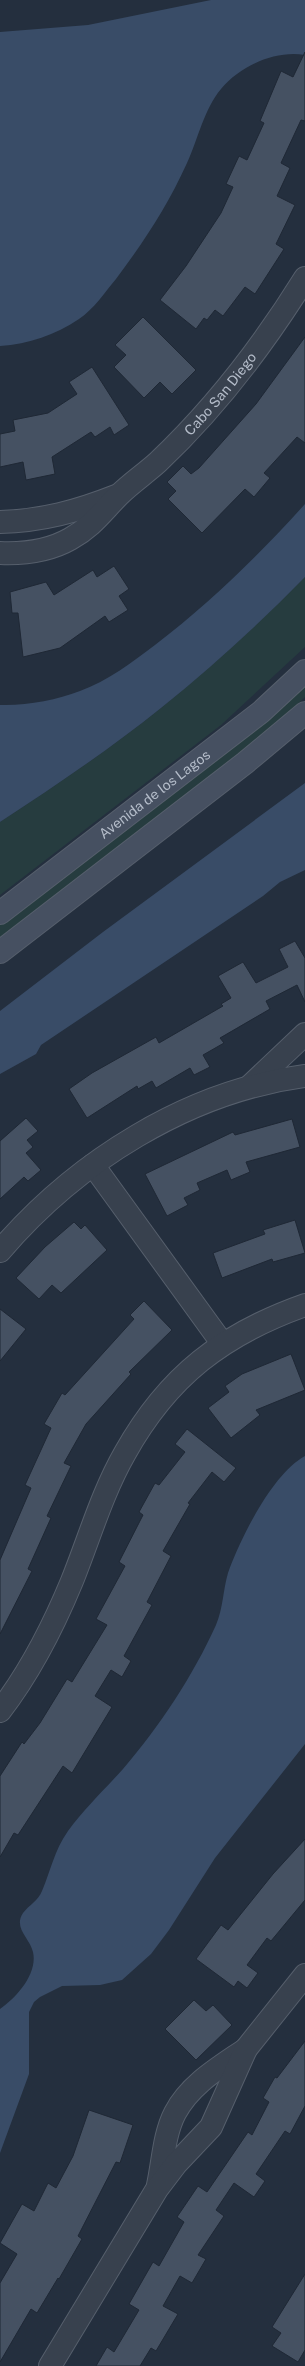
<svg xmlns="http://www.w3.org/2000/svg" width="305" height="2366" font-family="'Public Sans',sans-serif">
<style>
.green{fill:#263c3f}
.water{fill:#394c67}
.building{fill:#455162;stroke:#1f2835}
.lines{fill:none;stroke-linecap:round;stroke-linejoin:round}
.street-casing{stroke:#565f6c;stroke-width:24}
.secondary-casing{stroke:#565f6c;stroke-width:24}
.street{stroke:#38414e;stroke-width:22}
.secondary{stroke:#465061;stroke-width:22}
.labels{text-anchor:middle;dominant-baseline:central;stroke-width:4;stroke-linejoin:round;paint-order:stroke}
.street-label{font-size:14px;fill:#b4bcc9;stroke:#1d2633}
</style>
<rect width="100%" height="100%" fill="#242f3e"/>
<path class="green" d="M 305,577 L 305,647 L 221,725 L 0,895 L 0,822 C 55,786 110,749 161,708 C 212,667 259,623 305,577 Z
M 305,681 L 305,697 C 212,785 102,861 0,937 L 0,924 Z"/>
<path class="water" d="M 211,0 L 305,0 L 305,55 C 275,50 240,66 221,89 C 204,109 198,139 187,163 C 167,207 145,240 116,279 C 105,292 94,309 79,319 C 55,335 29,344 0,346 L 0,32 L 88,25 Z
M 305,504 L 305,577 C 259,624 212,667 161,708 C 110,749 55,786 0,822 L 0,705 C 26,706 56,700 80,691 C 108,681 132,662 155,645 C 210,603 259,555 305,504 Z
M 305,783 L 305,870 L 280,882 L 263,896 L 41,1045 L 36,1054 L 0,1074 L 0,1011 L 103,932 Z
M 305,1456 L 305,1744 L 215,1858 L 169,1930 L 151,1954 L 122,1980 L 100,1985 L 62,1986 L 40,1997 L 34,2002 L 29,2012 L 29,2074 L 0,2153 L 0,2009 C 16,1998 38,1974 33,1952 C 30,1938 13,1928 23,1913 C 29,1905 38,1901 42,1891 C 51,1870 54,1851 68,1831 C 84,1809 105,1789 123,1769 C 159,1727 193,1676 216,1625 C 223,1609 223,1590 228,1573 C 240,1539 272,1474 305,1456 Z"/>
<path class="building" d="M 305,52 L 305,121 L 301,120 L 281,163 L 290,168 L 277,196 L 295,205 L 276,244 L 284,249 L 255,294 L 245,287 L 223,316 L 215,310 L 207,320 L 204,318 L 196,329 L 160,300 L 186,266 L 221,213 L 233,187 L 226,184 L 239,156 L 247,160 L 264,123 L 260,121 L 281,71 L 293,77 Z
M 143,317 L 196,370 L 172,394 L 160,382 L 144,398 L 114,367 L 126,355 L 115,345 Z
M 305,337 L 305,443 L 297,437 L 264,473 L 270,478 L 254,497 L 245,489 L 202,533 L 168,499 L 176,491 L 167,482 L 183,466 L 191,474 L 199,468 L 256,404 Z
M 92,367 L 129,425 L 114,435 L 110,427 L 95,437 L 91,432 L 52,457 L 55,474 L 26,480 L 23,462 L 0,467 L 0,434 L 15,431 L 13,420 L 48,413 L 77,394 L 69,382 Z
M 114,566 L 129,589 L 119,596 L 128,610 L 109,622 L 105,616 L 60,648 L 23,657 L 18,613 L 12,613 L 10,592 L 46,582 L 54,595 L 93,570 L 97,577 Z
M 295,941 L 305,958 L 305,1002 L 297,985 L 266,1001 L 270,1009 L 220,1038 L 224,1043 L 203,1055 L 210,1067 L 194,1075 L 190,1068 L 156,1088 L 152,1081 L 138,1089 L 137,1086 L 87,1118 L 69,1089 L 92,1073 L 156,1037 L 159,1043 L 223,1006 L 221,1004 L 231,998 L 218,976 L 243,962 L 256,983 L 288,967 L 279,949 Z
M 26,1118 L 38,1131 L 27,1140 L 33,1147 L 26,1153 L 41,1170 L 28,1181 L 24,1177 L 0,1199 L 0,1141 Z
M 292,1119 L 300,1147 L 246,1162 L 250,1172 L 231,1180 L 227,1170 L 197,1183 L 200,1190 L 184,1198 L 188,1205 L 167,1216 L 145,1174 L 233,1132 L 235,1135 Z
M 295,1220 L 305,1253 L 273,1262 L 272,1259 L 222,1278 L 213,1253 L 265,1234 L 263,1230 Z
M 74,1222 L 81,1229 L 85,1225 L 107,1250 L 61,1293 L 52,1285 L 39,1299 L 16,1278 L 45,1247 Z
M 144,1301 L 172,1330 L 129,1372 L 131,1374 L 86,1424 L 64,1463 L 71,1466 L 47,1516 L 51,1518 L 28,1569 L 32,1571 L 0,1634 L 0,1560 L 31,1488 L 25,1485 L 51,1428 L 44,1424 L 62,1393 L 65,1395 L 134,1319 L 130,1315 Z
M 0,1309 L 26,1329 L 0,1361 Z
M 291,1354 L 305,1390 L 256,1410 L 260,1415 L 231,1438 L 208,1408 L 229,1392 L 225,1386 L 242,1374 Z
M 187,1429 L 236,1468 L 224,1482 L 212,1472 L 188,1503 L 190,1504 L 163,1551 L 171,1556 L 147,1602 L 152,1605 L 124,1656 L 131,1661 L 122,1677 L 111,1670 L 95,1696 L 112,1707 L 72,1773 L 63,1766 L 18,1835 L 14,1833 L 0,1857 L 0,1776 L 22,1742 L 24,1744 L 40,1723 L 67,1679 L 72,1682 L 107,1625 L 96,1619 L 125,1566 L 119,1562 L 143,1515 L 139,1512 L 155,1483 L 159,1485 L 185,1452 L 175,1444 Z
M 305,1839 L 305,1900 L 271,1941 L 267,1938 L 247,1965 L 258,1973 L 247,1988 L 238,1981 L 234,1987 L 196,1959 L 221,1925 L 228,1930 L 273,1874 Z
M 194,2000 L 206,2011 L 213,2005 L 232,2025 L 196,2060 L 165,2029 Z
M 305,2041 L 305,2106 L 290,2134 L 285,2131 L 256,2174 L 265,2181 L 254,2197 L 234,2183 L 216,2210 L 224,2216 L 198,2255 L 206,2259 L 192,2283 L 180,2276 L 163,2306 L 178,2314 L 156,2351 L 151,2348 L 140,2366 L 96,2366 L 107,2347 L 114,2352 L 139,2310 L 129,2304 L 153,2262 L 159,2266 L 184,2222 L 177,2217 L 198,2186 L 207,2192 L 248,2132 L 252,2135 L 269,2102 L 263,2098 L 275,2077 L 277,2078 Z
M 89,2110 L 133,2125 L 120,2163 L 116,2162 L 78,2236 L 82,2239 L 59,2279 L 58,2278 L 37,2313 L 31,2309 L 0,2362 L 0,2283 L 17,2254 L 0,2243 L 22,2204 L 34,2211 L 48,2183 L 56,2188 L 73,2156 Z
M 305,2274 L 305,2350 L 298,2362 L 272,2346 L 281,2333 L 272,2327 Z"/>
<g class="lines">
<g class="street-casing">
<g id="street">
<path d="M 0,522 C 42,521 78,511 116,496"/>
<path id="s1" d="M 0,553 C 24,554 49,551 70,539 C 92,527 102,512 119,495 C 131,483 146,473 158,462 C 215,408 264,344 305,278"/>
<path d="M 250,1086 L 305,1034"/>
<path d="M 93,1165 L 222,1343"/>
<path d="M 0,1251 C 76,1162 188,1091 305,1076"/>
<path d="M 0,1711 C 30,1672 53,1627 72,1581 C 89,1539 102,1493 125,1453 C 168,1376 223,1334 305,1305"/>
<path d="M 158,2185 C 163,2162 164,2134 175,2113 C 190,2084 220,2067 246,2049"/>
<path d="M 50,2366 L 157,2189 L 176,2164 L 211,2127 L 246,2049 L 305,1975"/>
</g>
</g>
<g class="secondary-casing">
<g id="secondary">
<path id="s2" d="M 0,913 L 261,712 L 305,671"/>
<path d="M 0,952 L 245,763 L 305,713"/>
</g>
</g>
<use href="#street" class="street"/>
<use href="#secondary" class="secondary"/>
</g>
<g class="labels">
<g class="street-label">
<text stroke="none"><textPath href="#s1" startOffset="282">Cabo San Diego</textPath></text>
<text stroke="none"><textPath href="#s2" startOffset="195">Avenida de los Lagos</textPath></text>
</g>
</g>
</svg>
